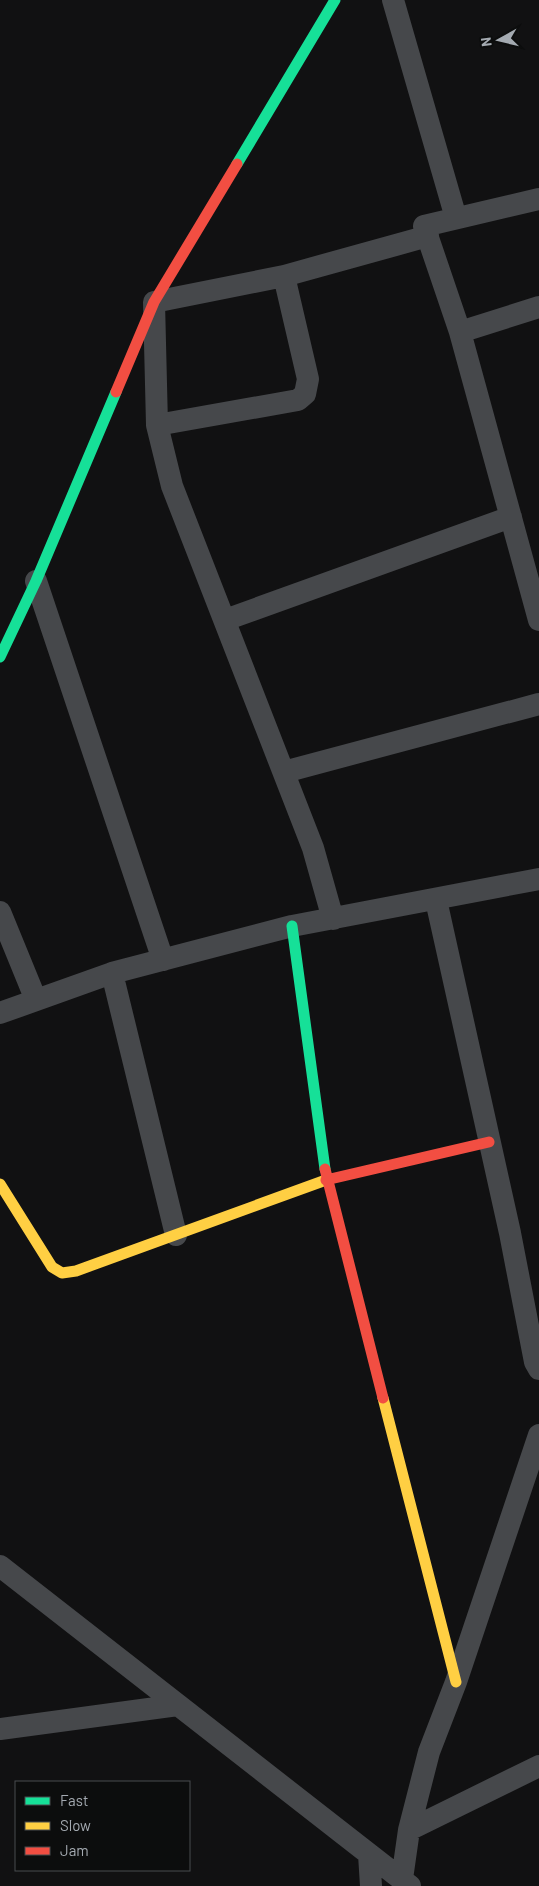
<svg xmlns="http://www.w3.org/2000/svg" width="539" height="1886" font-family="Barlow,sans-serif">
<style>
.lines{fill:none;stroke-linecap:round;stroke-linejoin:round}
.street{stroke:#46484b;stroke-width:22}
.fast{stroke:#16e098;stroke-width:11}
.slow{stroke:#ffcf43;stroke-width:11}
.jam{stroke:#f24e42;stroke-width:11}
</style>
<rect width="100%" height="100%" fill="#111112"/>
<g class="lines">
<path class="street" d="M 393,0 L 456,218
M 539,199 L 424,226 L 460,332 L 539,620
M 460,332 L 539,307
M 157,425 L 298,400 L 305,394 L 308,379 L 284,276
M 36,581 L 163,960
M 225,620 L 511,517
M 284,772 L 539,704
M 436,900 L 510,1233 L 535,1362 L 539,1369
M 0,912 L 36,1000
M 333,919 L 313,848 L 172,486 L 157,425 L 154,302 L 284,276 L 428,236
M 112,973 L 176,1235
M 0,1013 L 112,973 L 292,926 L 539,879
M 0,1566 L 410,1886
M 0,1729 L 178,1705
M 409,1830 L 539,1766
M 369,1854 L 371,1886
M 402,1879 L 409,1830 L 429,1752 L 456,1682 L 539,1435"/>
<path class="fast" d="M 237,164 L 335,0
M 0,657 L 36,581 L 116,392
M 292,926 L 325,1169"/>
<path class="slow" d="M 0,1184 L 52,1267 L 62,1273 L 76,1271 L 326,1180
M 383,1398 L 456,1682"/>
<path class="jam" d="M 116,392 L 154,302 L 237,164
M 325,1169 L 383,1398
M 326,1180 L 489,1142"/>
</g>
<rect x="15" y="1781" width="175" height="90" fill="#0c0d0d" stroke="#494c4f"/>
<rect x="25" y="1797" width="25" height="8" fill="#16e098" stroke="#494c4f"/>
<text x="60" y="1806" font-size="15" fill="#a4aab1">Fast</text>
<rect x="25" y="1822" width="25" height="8" fill="#ffcf43" stroke="#494c4f"/>
<text x="60" y="1831" font-size="15" fill="#a4aab1">Slow</text>
<rect x="25" y="1847" width="25" height="8" fill="#f24e42" stroke="#494c4f"/>
<text x="60" y="1856" font-size="15" fill="#a4aab1">Jam</text>
<g transform="translate(499 40) rotate(262)" stroke="#0c0d0d" stroke-width="4" paint-order="stroke">
<path d="M0-4L9 19L0 12L-9 19Z" fill="#a4aab1"/>
<text y="-8" font-size="14" font-weight="bold" text-anchor="middle" fill="#a4aab1">N</text>
</g>
</svg>
